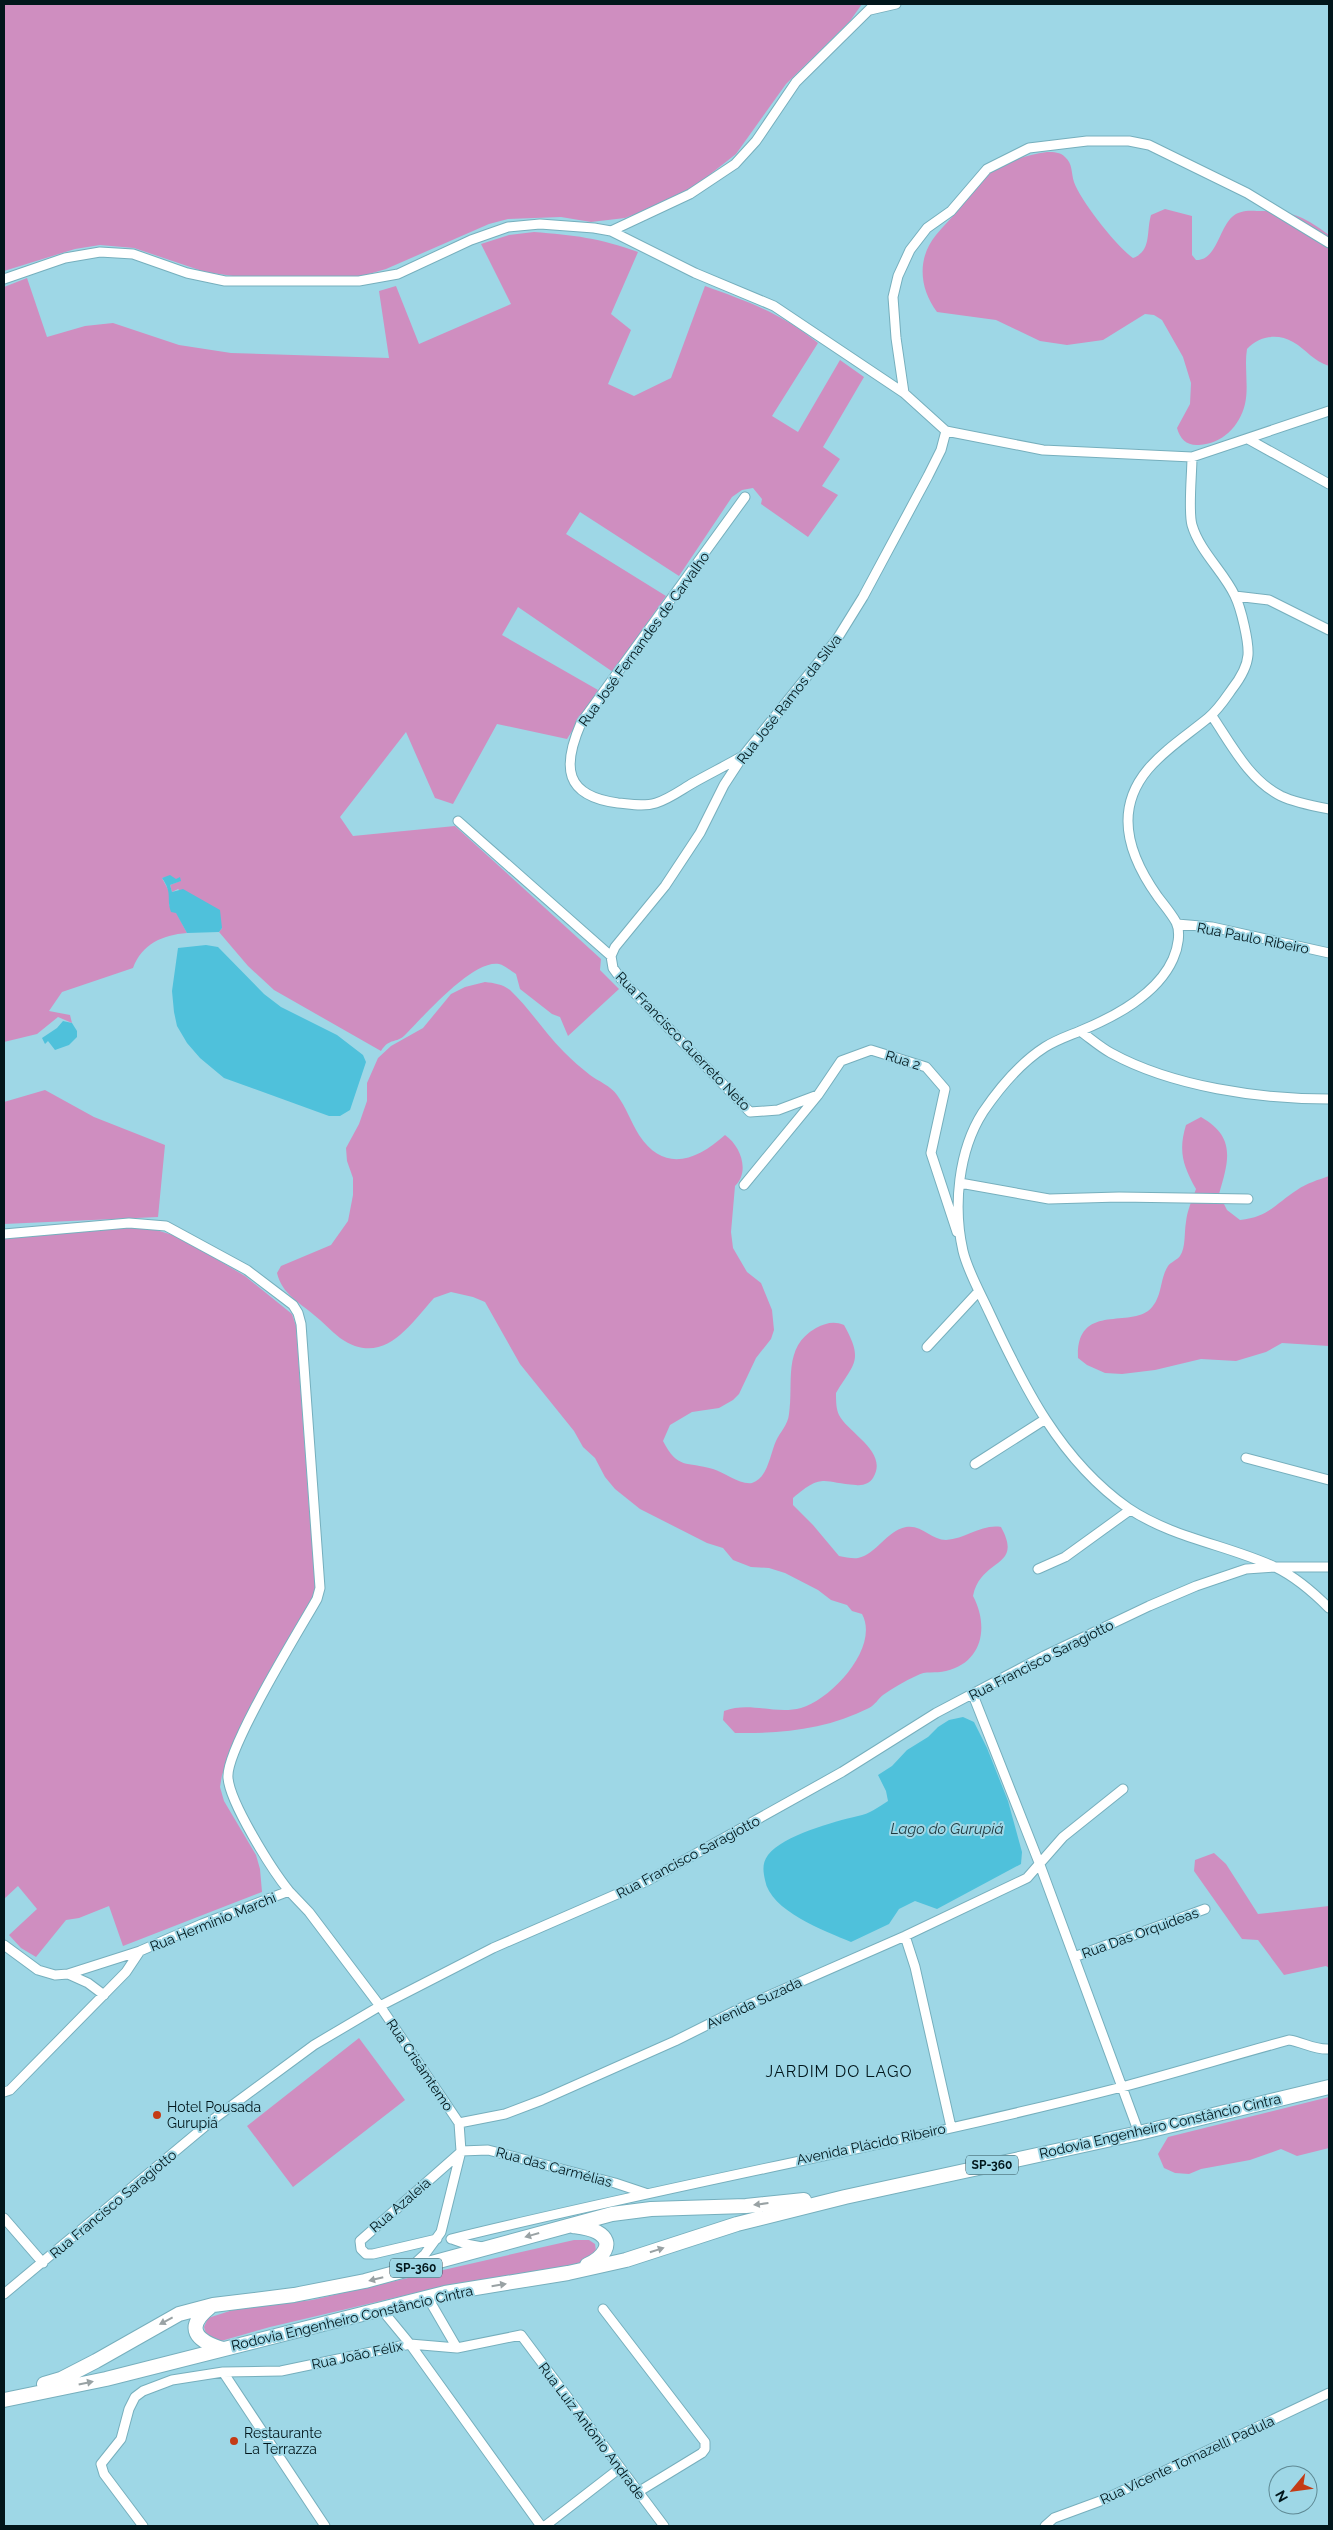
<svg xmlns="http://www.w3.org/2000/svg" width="1333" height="2530" font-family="Raleway,sans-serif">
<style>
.green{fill:#cf8ec0}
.water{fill:#4fc1db}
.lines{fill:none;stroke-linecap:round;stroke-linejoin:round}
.minor-casing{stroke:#76afbd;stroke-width:11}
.primary-casing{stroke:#76afbd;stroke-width:16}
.minor{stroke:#fff;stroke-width:9}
.primary{stroke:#fff;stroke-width:14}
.oneway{fill:#99a2a4}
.poi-dot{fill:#c43b15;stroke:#9ed7e6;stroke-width:2}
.labels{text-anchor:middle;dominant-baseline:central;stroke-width:4;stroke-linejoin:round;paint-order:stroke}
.shield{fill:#9ed7e6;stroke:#305058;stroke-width:1}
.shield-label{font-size:12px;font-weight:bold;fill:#01161b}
.street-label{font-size:14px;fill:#01161b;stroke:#9ed7e6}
.poi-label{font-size:14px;fill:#01161b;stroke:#9ed7e6;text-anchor:start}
.water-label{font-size:15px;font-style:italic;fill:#1f383e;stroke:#9ed7e6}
.quarter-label{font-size:16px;letter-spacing:1px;fill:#01161b;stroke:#9ed7e6}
</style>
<rect width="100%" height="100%" fill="#9ed7e6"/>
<path class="green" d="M 4,4 L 862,4 L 850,21 L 786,84 L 736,154 L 694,187 L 660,205 L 625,218 L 591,222 L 561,217 L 508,219 L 489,224 L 386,269 L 362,276 L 233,276 L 205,272 L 134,248 L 100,245 L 75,249 L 4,271 Z
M 1047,152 C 1054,152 1060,152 1065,157 C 1073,164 1071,173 1074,182 C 1080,200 1117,247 1133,258 C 1152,251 1146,232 1151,215 L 1165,209 L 1192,216 L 1192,255 L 1196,260 C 1216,261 1219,229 1232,217 C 1238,211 1248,210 1257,211 C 1291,211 1302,215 1329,235 L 1329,366 C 1313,361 1307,350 1293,342 C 1278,333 1258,336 1247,349 C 1244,367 1249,386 1245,404 C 1240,426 1222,444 1199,445 C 1187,446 1180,439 1177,428 L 1190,404 L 1191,383 L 1183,357 L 1162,320 L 1154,315 L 1145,314 L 1103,340 L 1067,345 L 1040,341 L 996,320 L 937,312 C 919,288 917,258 936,235 C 943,226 952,218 959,209 C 965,200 971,184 980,178 C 1001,164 1023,155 1047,152 Z
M 534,232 C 573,235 600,238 638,252 L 611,314 L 631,330 L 608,384 L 634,396 L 671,378 L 705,286 C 749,302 781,313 818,343 L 772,416 L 798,432 L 840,360 L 864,377 L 823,447 L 840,459 L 822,486 L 838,495 L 808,537 L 761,504 L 762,499 L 753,488 L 742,490 L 732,497 L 679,576 L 580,512 L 566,534 L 666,596 L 613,672 L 518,607 L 502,635 L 598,690 L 567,739 L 497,724 L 453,804 L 435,798 L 406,732 L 340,817 L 353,836 L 455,826 L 601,959 L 600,970 L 619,989 L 568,1036 L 560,1017 L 552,1014 L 520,989 L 516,974 C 511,971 504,965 499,964 C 473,959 423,1017 405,1035 C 396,1044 390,1037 381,1051 L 274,990 L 248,966 L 219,932 L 222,928 L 178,889 L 172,892 L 170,885 L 180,881 L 167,877 L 162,878 L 171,895 L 169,905 L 176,912 L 187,933 C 162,935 142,944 133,968 L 62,992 L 49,1011 L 70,1015 L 72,1023 L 58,1017 L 37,1034 L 4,1042 L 4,287 L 27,278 L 47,337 L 85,326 L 113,323 L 179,345 L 231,353 L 389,358 L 379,291 L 396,286 L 419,344 L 511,304 L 481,244 L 509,235 Z
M 485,982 C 494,983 502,984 510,990 C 530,1009 544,1032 564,1052 C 572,1060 581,1068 590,1075 C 598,1081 611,1086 617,1095 C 626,1107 631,1122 639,1135 C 664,1173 696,1161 725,1135 C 741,1146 750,1172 735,1186 L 731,1232 L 733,1248 L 747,1272 L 761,1283 L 772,1310 L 774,1330 L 771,1339 L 756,1358 L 739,1394 L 733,1400 L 719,1408 L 692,1412 L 670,1425 L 663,1441 C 678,1470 686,1461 713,1469 C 724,1472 740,1485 752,1483 C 768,1478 770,1454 776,1441 C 780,1432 788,1425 789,1414 C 794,1383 782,1347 816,1328 C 826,1323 834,1321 844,1325 C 864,1361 854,1363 836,1393 C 836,1400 836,1409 839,1415 C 849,1434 889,1452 873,1478 C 870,1483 863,1486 856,1485 C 823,1483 823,1472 793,1498 L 793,1505 L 813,1525 L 839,1556 C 845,1557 853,1559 858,1558 C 877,1554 886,1531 906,1527 C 921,1524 932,1540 946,1540 C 966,1539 981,1524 1001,1527 C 1024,1569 981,1557 973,1596 C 989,1626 983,1662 946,1671 C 935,1674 926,1670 916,1676 C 905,1681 893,1688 883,1695 C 878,1699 875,1705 869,1708 C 828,1729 781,1734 735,1733 L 723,1720 L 724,1711 C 750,1701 775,1715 801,1708 C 832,1699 880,1647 862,1614 L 852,1611 L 847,1605 L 831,1600 L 818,1590 L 785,1573 L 769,1568 L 751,1567 L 733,1560 L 723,1548 L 707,1543 L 640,1509 L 615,1489 L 605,1477 L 595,1458 L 583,1447 L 574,1431 L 520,1364 L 485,1302 L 473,1297 L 451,1292 L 434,1298 C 409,1326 383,1368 340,1338 C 331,1331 323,1322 314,1315 C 299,1302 282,1294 277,1273 L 281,1266 L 331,1245 L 348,1221 L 353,1195 L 353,1178 L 347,1161 L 346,1148 L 359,1124 L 367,1101 L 367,1083 L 378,1058 L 391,1046 L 423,1028 L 451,994 L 465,987 Z
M 45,1090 L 94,1117 L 165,1145 L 158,1217 L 4,1224 L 4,1102 Z
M 1201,1117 C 1236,1137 1229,1160 1219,1194 L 1227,1210 L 1240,1220 C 1269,1217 1275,1204 1297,1190 C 1307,1183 1318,1180 1329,1176 L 1329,1346 L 1282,1343 L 1266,1352 L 1236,1361 L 1201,1359 L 1155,1370 L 1122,1374 L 1105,1373 L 1087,1365 L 1078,1358 C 1076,1304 1126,1327 1148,1311 C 1163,1299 1159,1280 1168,1266 C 1171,1262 1177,1260 1180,1256 C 1186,1247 1184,1233 1186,1222 C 1187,1211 1192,1200 1196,1189 C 1183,1166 1178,1151 1186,1125 Z
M 121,1228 L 150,1228 L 179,1237 L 245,1276 L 292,1314 L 296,1326 L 309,1507 L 317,1585 L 314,1596 L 246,1718 L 222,1775 L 220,1787 L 224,1801 L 256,1855 L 260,1869 L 262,1892 L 123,1946 L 109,1906 L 79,1918 L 66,1920 L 36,1957 L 21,1948 L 9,1935 L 37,1909 L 18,1886 L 4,1899 L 4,1239 Z
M 1214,1853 L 1226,1864 L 1258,1914 L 1329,1906 L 1329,1968 L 1326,1966 L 1284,1975 L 1258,1940 L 1242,1939 L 1194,1871 L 1195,1860 Z
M 359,2038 L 405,2100 L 293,2187 L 247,2126 Z
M 1329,2097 L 1329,2148 L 1297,2156 L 1281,2149 L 1250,2160 L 1201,2169 L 1189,2174 L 1175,2173 L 1164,2168 L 1158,2154 L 1168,2137 Z
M 574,2240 L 589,2240 L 595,2244 L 596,2251 L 586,2261 L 574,2265 L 520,2276 L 453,2284 L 270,2327 L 221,2341 L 207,2337 L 204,2327 L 208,2318 L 236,2309 L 312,2300 Z"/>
<path class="water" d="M 170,875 L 176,879 L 180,877 L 181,881 L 170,885 L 172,892 L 183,889 L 220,910 L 222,928 L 219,932 L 187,933 L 176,913 L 171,912 C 166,897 173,894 162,878 Z
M 206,945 L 218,947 L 264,994 L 281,1007 L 337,1035 L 363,1055 L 366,1062 L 350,1110 L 340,1116 L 329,1116 L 224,1078 L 200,1058 L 187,1043 L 177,1026 L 174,1012 L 172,991 L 178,948 Z
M 63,1021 L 72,1023 L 77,1031 L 77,1037 L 69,1045 L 55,1050 L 48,1041 L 45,1044 L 42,1038 L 57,1028 Z
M 963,1717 L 974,1722 L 987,1748 L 1008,1801 L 1022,1852 L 1021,1864 L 937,1909 L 915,1901 L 899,1909 L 889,1924 L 851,1942 C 825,1931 770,1911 765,1880 C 763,1871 762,1863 768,1855 C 784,1835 833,1822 858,1816 C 869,1814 879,1807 888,1801 L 886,1791 L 878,1775 L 892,1766 L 907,1750 L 928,1737 L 938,1727 L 949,1720 Z"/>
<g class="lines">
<g class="minor-casing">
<path id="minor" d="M 870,10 L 896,4
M 611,231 L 690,194 L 735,164 L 756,141 L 796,82 L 875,4
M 4,279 L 65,258 L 100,252 L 133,254 L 187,273 L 225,281 L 359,281 L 398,274 L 471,240 L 508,227 L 540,224 L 594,228 L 611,231 L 695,273 L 774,306 L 904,393 L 946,431 L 1043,450 L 1192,457 L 1329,411
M 904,393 L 896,338 L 893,297 L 898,276 L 910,250 L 927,228 L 951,211 L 987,169 L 1029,148 L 1087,141 L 1129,141 L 1149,145 L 1247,193 L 1329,243
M 1248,439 L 1329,484
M 1192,457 C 1192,474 1188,511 1192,525 C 1200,552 1224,572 1235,596 C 1241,608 1249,642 1248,655 C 1247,668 1239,680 1232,689 C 1225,699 1218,710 1208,718 C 1174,746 1128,771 1128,821 C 1128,849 1143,876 1158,897 C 1164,905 1171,913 1176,922 C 1181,932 1178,948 1173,959 C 1157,995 1114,1017 1080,1031 C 1068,1036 1056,1040 1045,1047 C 1020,1063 1000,1087 983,1112 C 958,1151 953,1207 963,1251 C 968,1272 981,1294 990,1314 C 1024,1387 1060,1460 1128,1508 C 1172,1538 1228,1545 1275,1567 C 1296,1577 1313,1592 1329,1608
M 1235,596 L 1269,600 L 1329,630
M 1212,716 C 1231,744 1249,780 1281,796 C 1296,803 1313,806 1329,809
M 741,757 C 725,766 709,774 693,783 C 681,790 669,799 656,803 C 643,807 630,804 618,803 C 564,796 562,767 581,723 L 745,497
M 458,821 L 611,956 L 613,968 L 621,979 L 750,1112 L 778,1110 L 818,1095
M 1177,924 L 1212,927 L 1329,953
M 611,956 L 615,947 L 665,886 L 700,833 L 724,785 L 743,756 L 837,639 L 863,597 L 928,476 L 941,450 L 946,431
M 1080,1031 C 1090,1038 1100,1047 1111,1053 C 1173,1087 1260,1099 1329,1099
M 960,1183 L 1049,1199 L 1119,1197 L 1248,1199
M 744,1185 L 818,1095 L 841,1061 L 871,1050 L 926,1067 L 945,1089 L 931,1153 L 957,1232
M 4,1234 L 129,1223 L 166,1226 L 247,1270 L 293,1305 L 298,1313 L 301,1324 L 320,1588 L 317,1599 C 300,1629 225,1750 228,1778 C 230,1803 272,1870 289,1891
M 927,1347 L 979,1291
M 1246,1458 L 1329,1480
M 975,1464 L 1044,1420
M 1038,1569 L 1065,1557 L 1130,1510
M 973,1695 L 1040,1865 L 1139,2133
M 905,1936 L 915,1967 L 951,2127
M 4,1945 L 38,1970 L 55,1975 L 68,1974 L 140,1951 L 202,1924 L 289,1891 L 309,1912 L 380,2006 L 459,2123 L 461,2151 L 441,2232 L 425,2254 L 412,2266
M 1074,1957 L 1205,1909
M 68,1974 L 88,1983 L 104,1995
M 4,2092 L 10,2090 L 126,1972 L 140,1951
M 459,2123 L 505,2114 L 542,2100 L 675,2041 L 743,2007 L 905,1936 L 1027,1878 L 1063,1837 L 1123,1789
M 461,2151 L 488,2150 L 615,2183 L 645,2193
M 4,2218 L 43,2263
M 437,2239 L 373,2254 L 366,2254 L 361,2249 L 360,2241 L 461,2152
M 451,2239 C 674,2184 900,2144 1122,2087 C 1178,2072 1234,2055 1289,2040 C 1303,2042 1314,2050 1329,2049
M 452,2239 L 466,2244 L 482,2247
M 4,2294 L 215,2118 L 314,2045 L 380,2006 L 493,1948 L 647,1881 L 842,1772 L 936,1713 L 1044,1656 L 1149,1606 L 1196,1586 L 1246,1569 L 1275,1567 L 1329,1567
M 428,2298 L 457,2348
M 603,2309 L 705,2442 L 705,2449 L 702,2453 L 638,2492
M 382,2310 L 410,2344 L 541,2526
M 223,2372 L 325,2526
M 143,2526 L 104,2474 L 101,2464 L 121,2439 L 129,2409 L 135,2397 L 143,2391 L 172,2380 L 223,2372 L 281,2371 L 410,2344 L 457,2348 L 521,2335 L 664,2526
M 545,2526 L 620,2468
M 1045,2526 L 1054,2518 L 1103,2500 L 1329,2393"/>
</g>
<g class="primary-casing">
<path id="primary" d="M 573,2226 C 580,2227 590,2228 597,2232 C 617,2243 601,2259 587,2265
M 210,2307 C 184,2328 196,2341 223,2349
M 44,2384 L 61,2379 L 96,2361 L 179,2314 L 213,2305 L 294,2295 L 365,2281 L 612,2214 L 651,2209 L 746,2206 L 804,2200
M 4,2400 L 106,2379 L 445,2293 L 568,2273 L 626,2260 L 737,2224 L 845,2197 L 1139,2133 L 1329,2087"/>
</g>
<use href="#minor" class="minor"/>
<use href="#primary" class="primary"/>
</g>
<defs><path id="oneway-solid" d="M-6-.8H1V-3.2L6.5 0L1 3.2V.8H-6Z" transform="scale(1.25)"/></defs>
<g class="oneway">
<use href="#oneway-solid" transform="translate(761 2204) rotate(173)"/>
<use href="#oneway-solid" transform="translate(532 2235) rotate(164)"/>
<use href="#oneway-solid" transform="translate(657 2250) rotate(-18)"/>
<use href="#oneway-solid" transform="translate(376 2279) rotate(166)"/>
<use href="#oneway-solid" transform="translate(499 2285) rotate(-9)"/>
<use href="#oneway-solid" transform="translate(166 2321) rotate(152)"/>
<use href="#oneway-solid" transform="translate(86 2383) rotate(-12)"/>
</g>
<g class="poi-dot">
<circle cx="157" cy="2115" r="5"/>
<circle cx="234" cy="2441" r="5"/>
</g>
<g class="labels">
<g class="shield">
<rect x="966" y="2155.5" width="52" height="19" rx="4"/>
<rect x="390" y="2258.5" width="52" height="19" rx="4"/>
</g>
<g class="shield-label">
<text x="992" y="2165">SP-360</text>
<text x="416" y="2268">SP-360</text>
</g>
<g class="street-label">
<text transform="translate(644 639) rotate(-54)">Rua José Fernandes de Carvalho</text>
<text transform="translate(789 699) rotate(-52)">Rua José Ramos da Silva</text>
<text transform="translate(1253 938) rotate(11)">Rua Paulo Ribeiro</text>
<text transform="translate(683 1041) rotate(46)">Rua Francisco Guerreto Neto</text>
<text transform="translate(903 1060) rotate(17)">Rua 2</text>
<text transform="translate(1041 1660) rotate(-27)">Rua Francisco Saragiotto</text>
<text transform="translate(688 1857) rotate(-28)">Rua Francisco Saragiotto</text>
<text transform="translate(213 1922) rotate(-22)">Rua Herminio Marchi</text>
<text transform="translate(1140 1933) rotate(-20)">Rua Das Orquideas</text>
<text transform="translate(754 2003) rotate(-25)">Avenida Suzada</text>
<text transform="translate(420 2065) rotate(56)">Rua Crisâmtemo</text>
<text transform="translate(1160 2126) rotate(-13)">Rodovia Engenheiro Constâncio Cintra</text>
<text transform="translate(871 2144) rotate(-12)">Avenida Plácido Ribeiro</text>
<text transform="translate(554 2167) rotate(15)">Rua das Carmélias</text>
<text transform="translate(113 2204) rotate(-40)">Rua Francisco Saragiotto</text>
<text transform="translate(400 2205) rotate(-41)">Rua Azaleia</text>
<text transform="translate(352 2318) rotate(-13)">Rodovia Engenheiro Constâncio Cintra</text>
<text transform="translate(357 2355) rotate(-12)">Rua João Félix</text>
<text transform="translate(592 2431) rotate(53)">Rua Luiz Antônio Andrade</text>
<text transform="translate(1187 2460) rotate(-25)">Rua Vicente Tomazelli Padula</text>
</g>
<g class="poi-label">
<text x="167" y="2107">Hotel Pousada<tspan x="167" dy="16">Gurupiá</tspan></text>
<text x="244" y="2433">Restaurante<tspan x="244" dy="16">La Terrazza</tspan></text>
</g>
<g class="water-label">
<text x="947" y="1829">Lago do Gurupiá</text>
</g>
<g class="quarter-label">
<text x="839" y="2071">JARDIM DO LAGO</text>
</g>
</g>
<rect width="1333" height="2530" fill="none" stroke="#01161b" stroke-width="10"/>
<g transform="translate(1293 2490) rotate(241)"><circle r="24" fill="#9ed7e6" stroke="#5f8a95"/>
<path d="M0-4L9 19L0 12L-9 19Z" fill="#c43b15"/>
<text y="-8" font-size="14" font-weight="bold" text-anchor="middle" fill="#01161b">N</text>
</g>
</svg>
